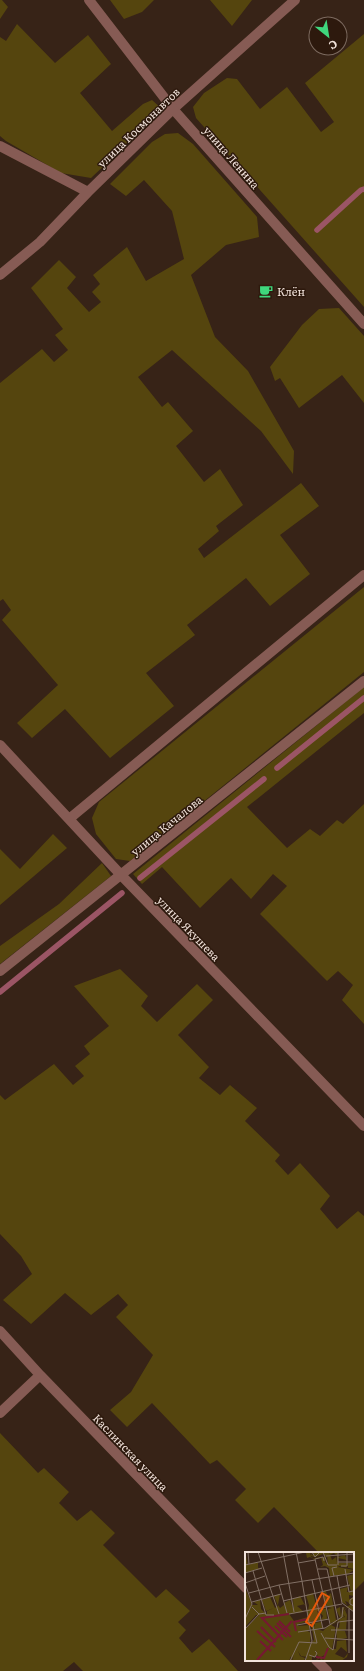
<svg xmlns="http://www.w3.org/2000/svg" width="364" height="1671" font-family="Literata,serif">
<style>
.green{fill:#55450e}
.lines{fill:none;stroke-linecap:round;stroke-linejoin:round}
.stream{stroke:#9b5565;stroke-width:5.5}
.minor{stroke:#865b54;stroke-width:10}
.tertiary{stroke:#865b54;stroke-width:10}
.labels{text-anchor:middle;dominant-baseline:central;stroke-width:3;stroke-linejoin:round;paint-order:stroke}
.street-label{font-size:11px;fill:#f2e3db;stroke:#2d190d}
.poi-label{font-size:11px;fill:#f2e3db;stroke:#2d190d;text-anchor:start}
.inset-river{fill:none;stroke:#761832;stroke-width:2}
.inset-road{fill:none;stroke:#827065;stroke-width:1}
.view{fill:#e8590c;fill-opacity:0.15;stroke:#e8590c;stroke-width:2}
.inset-edge{fill:none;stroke:#f2e3db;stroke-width:2}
</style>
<rect width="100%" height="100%" fill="#372317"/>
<path class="green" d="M 0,0 L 2,0 L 8,7 L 0,19 Z
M 110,0 L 154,0 L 142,12 L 124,19 Z
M 210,0 L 252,0 L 232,26 Z
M 17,24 L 55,63 L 88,35 L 111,64 L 80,93 L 112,131 L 143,104 L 152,100 L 163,110 L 91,178 L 61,173 L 6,141 L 0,136 L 0,37 L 6,41 Z
M 364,34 L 364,307 L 196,118 L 193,107 L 204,93 L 227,78 L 237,79 L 260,109 L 287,87 L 321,132 L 334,122 L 305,83 Z
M 178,133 L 193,144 L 257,217 L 259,237 L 226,245 L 191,275 L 215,337 L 248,371 L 294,451 L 293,474 L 261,431 L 172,350 L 138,377 L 162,407 L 168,402 L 193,431 L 176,446 L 204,482 L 220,469 L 243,505 L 216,526 L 219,531 L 198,549 L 204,558 L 301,483 L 319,506 L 280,535 L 310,574 L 270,606 L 246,578 L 187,625 L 195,635 L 146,673 L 174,706 L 110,758 L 65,709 L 32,738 L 17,723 L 58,685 L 2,620 L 11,610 L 3,599 L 0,601 L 0,383 L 42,349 L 54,362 L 68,350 L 55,335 L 63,329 L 31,288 L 59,260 L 76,277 L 67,288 L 89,312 L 101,302 L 92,292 L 100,284 L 93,275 L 127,247 L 146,281 L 184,259 L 172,211 L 144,180 L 126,196 L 110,184 L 152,142 L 165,134 Z
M 339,308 L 364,336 L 364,403 L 342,375 L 299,408 L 280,378 L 275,381 L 270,367 L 302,325 L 319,309 Z
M 364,587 L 364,672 L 130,861 L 116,859 L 96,834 L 92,818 L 99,802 Z
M 364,687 L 364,713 L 247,807 L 287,848 L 310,829 L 320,836 L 337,820 L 343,824 L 364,804 L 364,1024 L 342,1000 L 353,985 L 338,971 L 327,981 L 260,914 L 287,886 L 273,874 L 251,899 L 231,878 L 200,908 L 162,867 L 142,884 L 133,874 Z
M 53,834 L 67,848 L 0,905 L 0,849 L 20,869 Z
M 102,863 L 111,876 L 0,964 L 0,946 L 59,904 Z
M 120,969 L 148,996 L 141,1006 L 157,1022 L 197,984 L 213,1000 L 178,1035 L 209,1067 L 199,1078 L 220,1095 L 230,1085 L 257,1108 L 245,1121 L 280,1155 L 275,1161 L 288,1175 L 300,1163 L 330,1196 L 320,1209 L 337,1229 L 358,1211 L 364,1216 L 364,1581 L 355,1590 L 353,1588 L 353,1553 L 319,1553 L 274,1507 L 258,1523 L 235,1500 L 246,1489 L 217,1460 L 210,1464 L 152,1403 L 127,1427 L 110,1410 L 131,1392 L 153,1355 L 116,1317 L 128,1305 L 118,1294 L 91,1315 L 65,1293 L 31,1324 L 3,1300 L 32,1274 L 21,1256 L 0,1234 L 0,1095 L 5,1100 L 54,1064 L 73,1085 L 84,1076 L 75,1066 L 90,1054 L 84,1046 L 109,1026 L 74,986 Z
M 0,1433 L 38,1473 L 44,1468 L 69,1492 L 59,1503 L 77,1521 L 91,1510 L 115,1533 L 103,1545 L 156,1598 L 166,1589 L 190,1611 L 178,1622 L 186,1630 L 179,1638 L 192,1653 L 209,1639 L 238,1671 L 83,1671 L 74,1662 L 63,1671 L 0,1671 Z"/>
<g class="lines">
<path class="stream" d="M 317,230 L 361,190 L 364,189
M 277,768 L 364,698
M 140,878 L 264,779
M 0,992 L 122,893"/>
<path class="minor" d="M 0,146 L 88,192
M 0,275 L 40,242 L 88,192 L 173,109 L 295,0
M 0,745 L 121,875 L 364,1126
M 69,819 L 364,575
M 0,971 L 364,681
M 0,1331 L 40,1375 L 246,1588
M 0,1413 L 40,1375
M 316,1660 L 327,1671"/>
<path class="tertiary" d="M 89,0 L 173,109 L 364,324"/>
</g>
<defs>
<g id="cafe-bare" transform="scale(1.08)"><path d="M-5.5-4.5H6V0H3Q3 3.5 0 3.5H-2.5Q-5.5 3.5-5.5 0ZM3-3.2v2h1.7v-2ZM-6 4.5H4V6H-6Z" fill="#3fd77d" stroke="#2d190d" stroke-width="2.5" paint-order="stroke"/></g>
</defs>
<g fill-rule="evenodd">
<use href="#cafe-bare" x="266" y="291"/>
</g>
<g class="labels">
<g class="street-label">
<text transform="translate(138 127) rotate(-44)">улица Космонавтов</text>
<text transform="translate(232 157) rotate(49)">улица Ленина</text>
<text transform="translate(166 825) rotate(-39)">улица Качалова</text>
<text transform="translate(189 928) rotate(46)">улица Якушева</text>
<text transform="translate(131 1452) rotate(46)">Каслинская улица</text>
</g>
<g class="poi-label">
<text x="277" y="291">Клён</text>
</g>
</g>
<g transform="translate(245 1552)">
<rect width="109" height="109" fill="#372317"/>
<path d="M 0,0 L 3,13 L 13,10 L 13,16 L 16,16 L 0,21 ZM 65,0 L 66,5 L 68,6 L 80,5 L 80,10 L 83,13 L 82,3 L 80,9 L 81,5 L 78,2 L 70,5 L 66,4 L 66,0 L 67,4 L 69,0 L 84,0 L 87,8 L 91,5 L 91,11 L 92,4 L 89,1 L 85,3 L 85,0 L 92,0 L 93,5 L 100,3 L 102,8 L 93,6 L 93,11 L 102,11 L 101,15 L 103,16 L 102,11 L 109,11 L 109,17 L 94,14 L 93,15 L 109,18 L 104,21 L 109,21 L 85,24 L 84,16 L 80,14 L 75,15 L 78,13 L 76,6 L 70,7 L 67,6 L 65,5 L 62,6 L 61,1 ZM 109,22 L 109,44 L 104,43 L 104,47 L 109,45 L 108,59 L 101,55 L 105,53 L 103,50 L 100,49 L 102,53 L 97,50 L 95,37 L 103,35 L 102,40 L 106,40 L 102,24 ZM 0,36 L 7,52 L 2,64 L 7,53 L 13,53 L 9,50 L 15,48 L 16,57 L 22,63 L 22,59 L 29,56 L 21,59 L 17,48 L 25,45 L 30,56 L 33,54 L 29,44 L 35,42 L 33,53 L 35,56 L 39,53 L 42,61 L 39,51 L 45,48 L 49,59 L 48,47 L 55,44 L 63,59 L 64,53 L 61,43 L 68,41 L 72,56 L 81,57 L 82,67 L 76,68 L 78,64 L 74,59 L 78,59 L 75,58 L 72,59 L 76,68 L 66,69 L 70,75 L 69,71 L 76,70 L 77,76 L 71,77 L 78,79 L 85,72 L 89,70 L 85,71 L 83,57 L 87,56 L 82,55 L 78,41 L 80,38 L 83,44 L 86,41 L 91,68 L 95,66 L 91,57 L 95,55 L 96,66 L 97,56 L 100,55 L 97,61 L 100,57 L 102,56 L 100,58 L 102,63 L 101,78 L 94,78 L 100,79 L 102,86 L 92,88 L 91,75 L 94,76 L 95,68 L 91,72 L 94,67 L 100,65 L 98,62 L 99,65 L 93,67 L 90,71 L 86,73 L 90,75 L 90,81 L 87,97 L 91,97 L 92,89 L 101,88 L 102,100 L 96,95 L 90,102 L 99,106 L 103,101 L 102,105 L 96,109 L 78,109 L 80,103 L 76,105 L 78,107 L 76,109 L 75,106 L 70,109 L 74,105 L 72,103 L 69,106 L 67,104 L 67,109 L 60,109 L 62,105 L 56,104 L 53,99 L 55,104 L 60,106 L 59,109 L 47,109 L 49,103 L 46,109 L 46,104 L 44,109 L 0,109 L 0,77 L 14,63 L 11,63 L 0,75 ZM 60,52 L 63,65 L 49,69 L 44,62 L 59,60 L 52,54 ZM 60,70 L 66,71 L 69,88 L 65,92 L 66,81 L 61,78 L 64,78 L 65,73 L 52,74 L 53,72 Z" fill="#55450e" fill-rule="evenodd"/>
<path class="inset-river" d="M 34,69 L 45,80M 32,71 L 46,85M 30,74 L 42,85M 16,75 L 31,90M 12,79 L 30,95M 51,79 L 49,70 L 63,67M 38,88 L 17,66 L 44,62M 15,89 L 26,99M 71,105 L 79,106 L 83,96M 12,108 L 47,69"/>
<path class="inset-road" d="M 3,0 L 4,12M 13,0 L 34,62M 38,0 L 49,60M 51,0 L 57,29M 67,0 L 70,5 L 75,0M 78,0 L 83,13 L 92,13M 93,0 L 93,13M 81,4 L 109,2M 79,9 L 78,5 L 70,7 L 85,72M 93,10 L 109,10M 53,11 L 70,8M 0,13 L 60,0M 96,14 L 102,14 L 102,0M 73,17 L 82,17 L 93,67M 100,17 L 104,40 L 108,39M 8,19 L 21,63 L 29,63M 0,21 L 17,16M 89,24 L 87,16 L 92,15M 92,24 L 97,51 L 109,60M 67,28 L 78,77M 57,29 L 67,89 L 60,109M 0,31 L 20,24M 0,31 L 7,52 L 0,67M 34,33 L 42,61M 4,41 L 34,33 L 109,21M 109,45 L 105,48 L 105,52 L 109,54M 38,49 L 105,33M 7,50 L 36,42M 7,55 L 14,62 L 21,61M 104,57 L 104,101M 44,62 L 97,52M 52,73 L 84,67M 0,77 L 14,62M 86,78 L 109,78M 53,80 L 80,76 L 97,65 L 98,55M 76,81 L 84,95 L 88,98 L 93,70 L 109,68M 80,86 L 109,88M 64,103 L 70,105 L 72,101 L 70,99M 45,109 L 54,90 L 72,91 L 67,70"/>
<path class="view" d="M 77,41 L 84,45 L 67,74 L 61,70 Z"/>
<rect width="109" height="109" class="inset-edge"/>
</g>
<g transform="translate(328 36) rotate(150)"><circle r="19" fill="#2d190d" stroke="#7c6a5f"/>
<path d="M0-3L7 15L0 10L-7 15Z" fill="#3fd77d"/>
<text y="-6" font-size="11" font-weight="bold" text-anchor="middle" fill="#f2e3db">С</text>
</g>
</svg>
